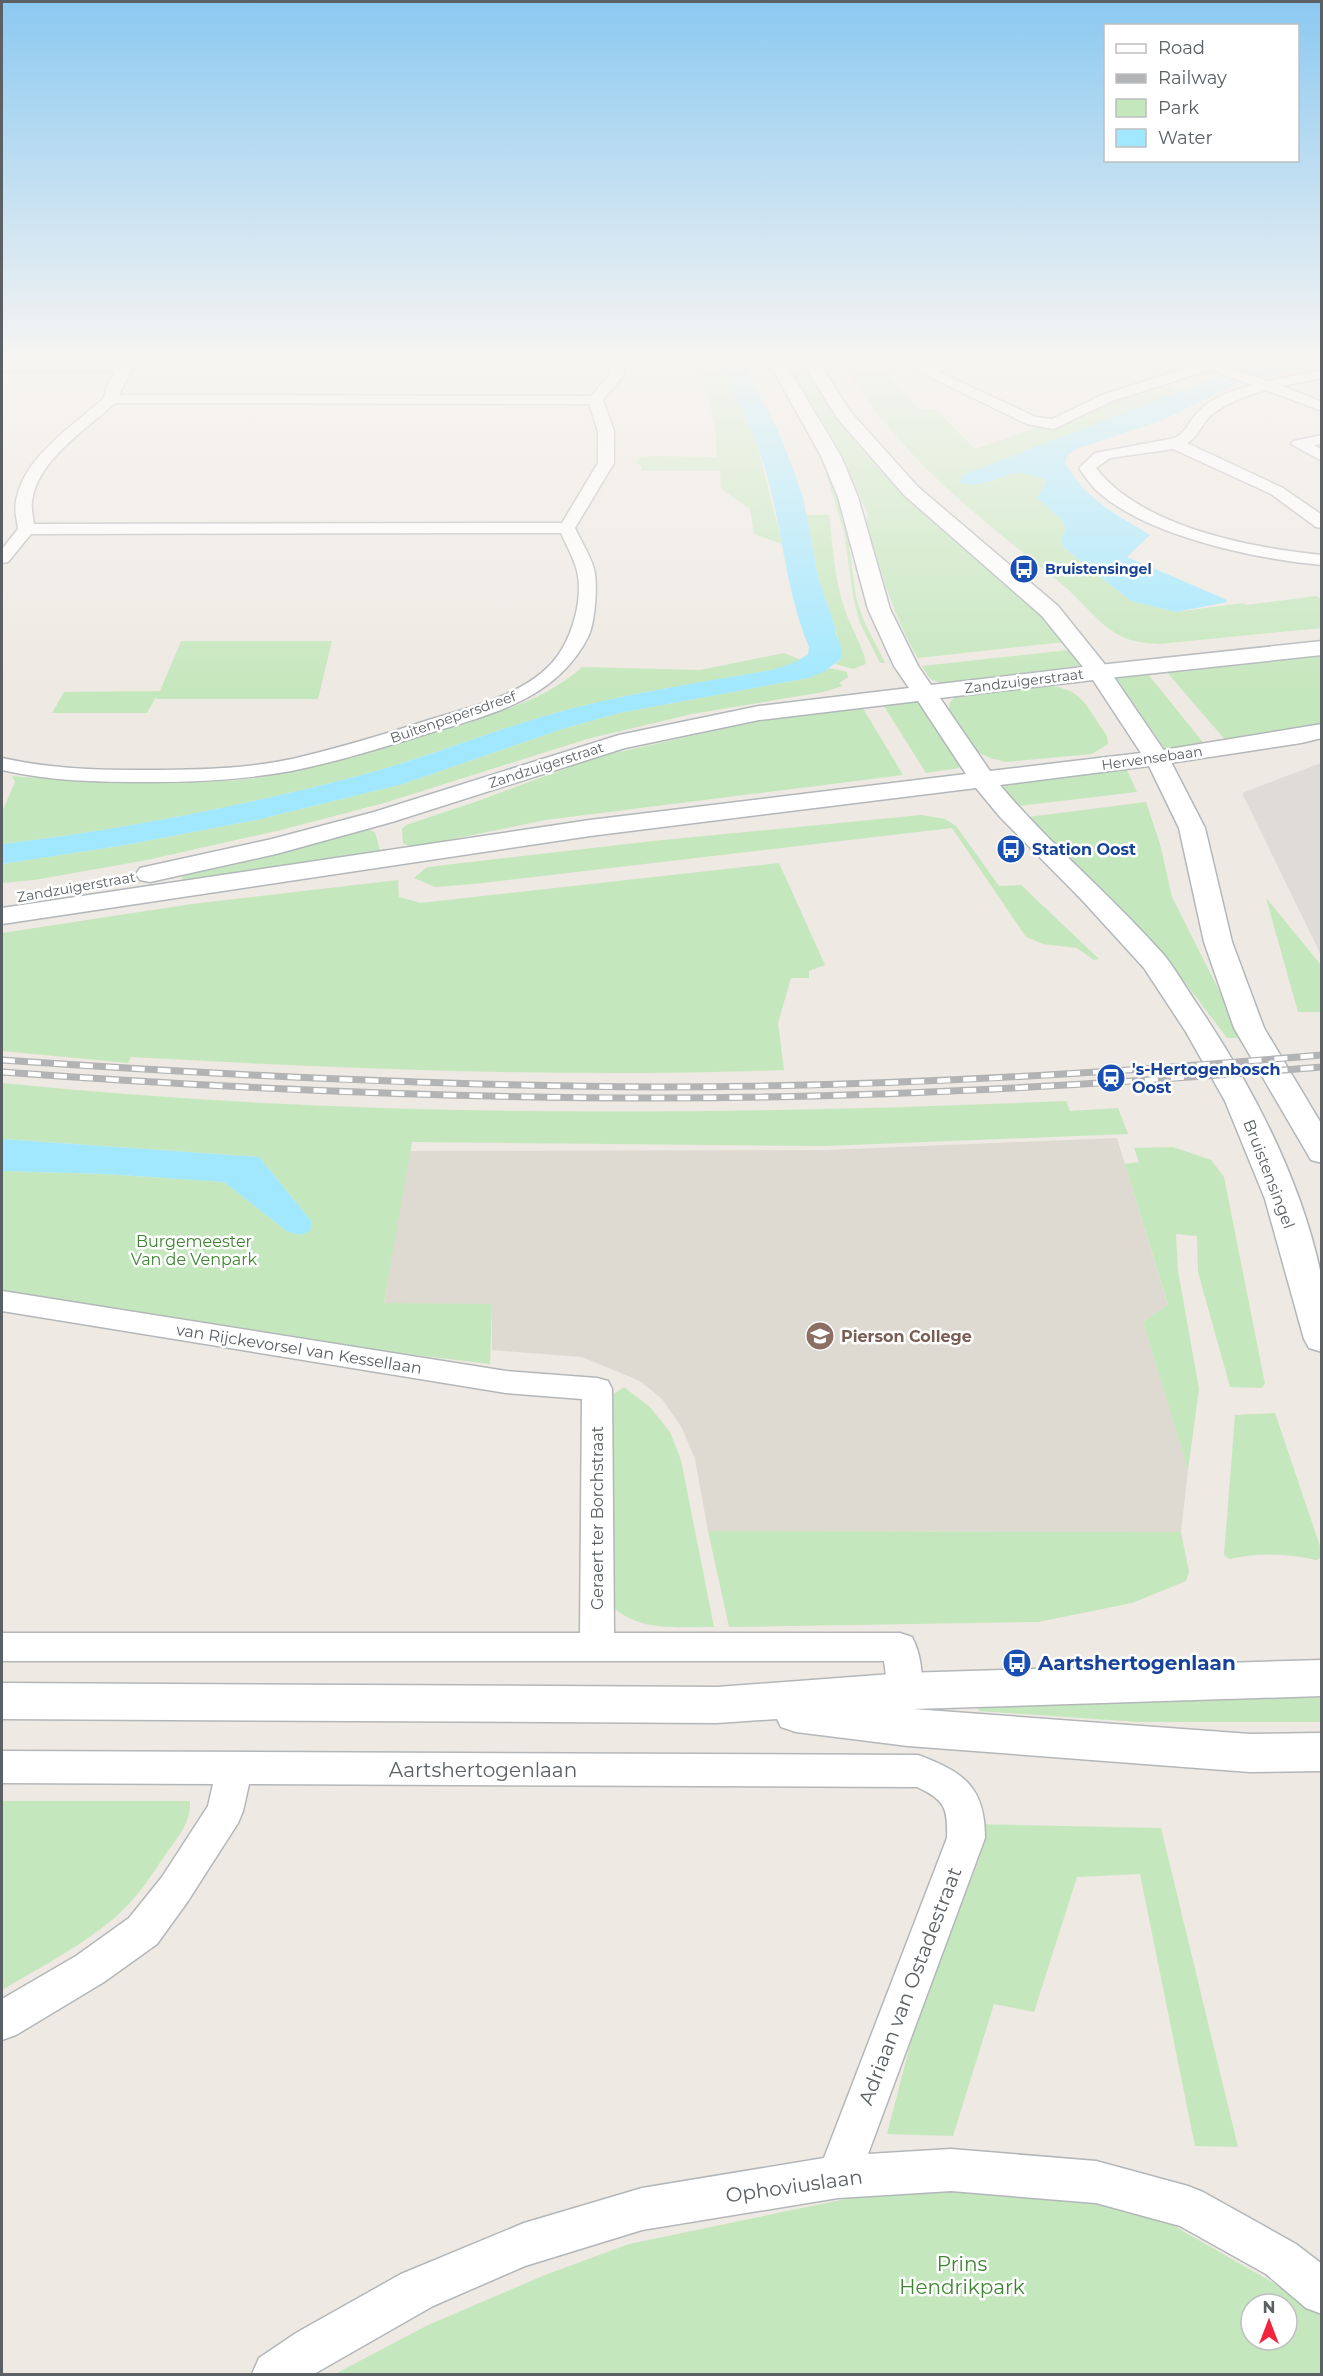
<svg xmlns="http://www.w3.org/2000/svg" width="1323" height="2376" font-family="Montserrat,sans-serif">
<style>
.commercial{fill:#ffeed6}
.industrial{fill:#dfdbd7}
.education{fill:#ded9d1}
.green{fill:#c5e7bd;fill-rule:evenodd}
.water{fill:#a1e8ff}
.lines{fill:none;stroke-linecap:round;stroke-linejoin:round}
.minor-casing{stroke:#b3b7ba;stroke-width:3}
.tertiary-casing{stroke:#b3b7ba;stroke-width:3}
.secondary-casing{stroke:#b1b7bb;stroke-width:3}
.minor{fill:#fff;fill-rule:evenodd}
.tertiary{fill:#fff;fill-rule:evenodd}
.secondary{fill:#fff;fill-rule:evenodd}
.rail-casing{stroke:#b2b3b4;stroke-width:7}
.rail{stroke:#fff;stroke-width:4.5;stroke-dasharray:13;stroke-linecap:butt}
.labels{text-anchor:middle;dominant-baseline:central;stroke-width:5;stroke-linejoin:round;paint-order:stroke}
.far-transit-label{font-size:14px;font-weight:bold;fill:#164399;stroke:#fff;text-anchor:start}
.far-street-label{font-size:14px;fill:#5a6064;stroke:#fff}
.transit-label{font-size:16px;font-weight:bold;fill:#164399;stroke:#fff;text-anchor:start}
.street-label{font-size:16px;fill:#5a6064;stroke:#fff}
.park-label{font-size:16px;fill:#3d8530;stroke:#fff}
.education-label{font-size:16px;font-weight:bold;fill:#785e54;stroke:#fff;text-anchor:start}
.near-transit-label{font-size:20px;font-weight:bold;fill:#164399;stroke:#fff;text-anchor:start}
.near-street-label{font-size:20px;fill:#5a6064;stroke:#fff}
.near-park-label{font-size:20px;fill:#3d8530;stroke:#fff}
</style>
<rect width="100%" height="100%" fill="#eee9e2"/>
<path class="commercial" d="M 2,359 L 125,359 L 120,368 L 2,367 Z"/>
<path class="industrial" d="M 1321,763 L 1322,763 L 1321,955 L 1242,793 Z"/>
<path class="education" d="M 1117,1138 L 1168,1306 L 1143,1322 L 1188,1470 L 1181,1532 L 708,1531 L 695,1459 L 682,1428 L 662,1399 L 640,1381 L 582,1357 L 492,1350 L 492,1304 L 384,1304 L 409,1151 L 827,1150 Z"/>
<path class="green" d="M 697,359 L 715,359 L 748,421 L 757,444 L 782,544 L 754,534 L 750,509 L 724,491 L 721,487 L 720,471 L 642,471 L 642,467 L 635,462 L 641,457 L 650,456 L 717,457 L 715,424 Z
M 784,359 L 799,359 L 848,434 L 882,473 L 930,519 L 1034,607 L 1064,642 L 918,658 C 893,616 880,568 866,521 L 868,514 L 839,448 Z
M 840,359 L 878,359 L 918,409 L 936,409 L 975,449 L 1166,384 L 1186,390 L 964,475 L 959,483 C 967,484 976,485 983,483 C 1013,475 1011,467 1043,479 L 1046,482 L 1037,498 L 1062,520 L 1066,529 L 1061,540 L 1063,547 L 1131,601 L 1176,612 L 1243,603 L 1246,605 L 1317,596 L 1321,599 L 1321,628 L 1159,644 C 1145,643 1131,642 1119,635 C 1098,624 1082,601 1064,586 C 976,514 900,459 840,359 Z
M 826,474 L 831,474 L 847,531 L 856,597 L 863,619 L 885,663 L 880,663 L 860,623 L 854,601 L 844,532 Z
M 806,515 L 829,515 C 833,545 834,578 844,607 C 849,624 864,648 866,664 L 853,669 L 835,664 L 842,658 L 835,627 L 818,577 Z
M 181,641 L 332,641 L 318,699 L 157,699 L 156,697 L 147,713 L 52,713 L 64,692 L 160,691 Z
M 1068,650 L 1080,666 L 941,683 L 930,679 L 922,666 Z
M 784,653 L 801,660 L 789,666 L 771,670 C 704,682 636,692 570,709 C 497,728 427,758 354,777 C 238,807 120,830 2,844 L 2,812 L 15,782 L 12,776 C 63,781 115,782 166,782 C 201,782 237,782 271,776 C 330,764 388,745 446,728 C 493,714 545,701 582,667 L 700,670 Z
M 1321,653 L 1321,725 L 1227,742 L 1165,670 Z
M 830,668 L 847,672 L 848,677 L 839,683 L 843,686 L 823,692 L 692,714 L 587,739 L 384,803 L 281,830 L 147,860 L 34,880 L 2,883 L 2,864 L 120,846 L 256,820 L 403,784 L 559,730 L 619,713 L 808,678 Z
M 1147,673 L 1206,746 L 1170,750 L 1165,749 L 1115,677 Z
M 1039,685 C 1083,687 1084,703 1107,736 L 1108,744 L 1092,754 L 1006,762 L 990,758 L 976,751 L 949,709 L 950,702 L 956,696 Z
M 909,699 L 919,701 L 960,765 L 959,768 L 926,773 L 882,703 Z
M 861,705 L 903,775 L 545,820 L 419,846 L 409,846 L 403,843 L 402,829 L 406,825 L 475,802 L 597,757 L 767,719 Z
M 1125,766 L 1137,792 L 1018,806 L 1000,781 Z
M 1146,802 L 1160,844 L 1172,897 L 1243,1038 L 1227,1038 L 1161,951 L 1028,817 Z
M 921,815 L 945,819 L 956,826 L 999,886 L 1021,885 L 1099,959 L 1094,960 L 1077,948 L 1043,944 L 1026,937 L 952,828 L 474,884 L 435,887 L 414,878 L 427,867 L 653,841 Z
M 366,829 L 375,832 L 380,850 L 206,879 L 183,881 L 182,876 L 264,858 Z
M 779,863 L 825,965 L 809,971 L 809,978 L 791,978 L 778,1023 L 784,1070 C 566,1078 348,1069 131,1057 L 128,1063 L 2,1051 L 2,933 L 192,904 L 398,880 L 399,897 L 420,903 Z
M 1266,898 L 1321,965 L 1321,1012 L 1298,1012 Z
M 2,1083 C 355,1119 711,1116 1066,1101 L 1070,1111 L 1118,1108 L 1128,1134 L 826,1146 L 412,1142 L 384,1303 L 492,1304 L 490,1364 L 381,1351 L 2,1290 L 2,1171 L 104,1174 L 224,1182 L 288,1232 L 301,1235 L 310,1230 L 312,1222 L 259,1157 L 2,1139 Z
M 1173,1147 L 1211,1160 L 1224,1177 L 1265,1384 L 1261,1388 L 1230,1387 L 1198,1272 L 1197,1236 L 1176,1234 L 1178,1271 L 1199,1389 L 1188,1470 L 1143,1322 L 1168,1305 L 1125,1164 L 1139,1162 L 1134,1148 Z
M 624,1387 L 650,1407 L 670,1432 L 681,1460 L 714,1627 C 677,1626 642,1633 613,1607 L 608,1398 Z
M 1275,1413 L 1321,1549 L 1321,1557 L 1317,1560 C 1288,1554 1260,1552 1230,1559 L 1224,1555 L 1235,1415 Z
M 708,1531 L 1181,1532 L 1189,1572 L 1186,1581 L 1132,1603 L 1038,1622 L 729,1627 Z
M 1245,1697 L 1321,1698 L 1321,1722 L 1139,1722 L 979,1711 L 978,1704 Z
M 2,1801 L 190,1801 C 191,1823 178,1837 166,1854 C 152,1874 139,1895 121,1912 C 86,1944 42,1966 2,1990 Z
M 974,1824 L 1161,1828 L 1238,2147 L 1195,2146 L 1140,1874 L 1077,1877 L 1034,2012 L 994,2004 L 953,2136 L 887,2134 L 915,2026 L 980,1857 Z
M 961,2175 L 1118,2194 L 1316,2307 L 1321,2313 L 1321,2374 L 335,2374 L 428,2325 L 545,2275 L 629,2244 ZM 1251,2304 L 1287,2304 L 1287,2340 L 1251,2340 Z"/>
<path class="water" d="M 715,359 L 740,359 L 774,422 L 786,450 L 803,497 L 818,577 L 835,627 C 835,639 843,643 842,658 L 824,672 L 808,678 L 619,713 L 559,730 L 403,784 L 256,820 L 120,846 L 2,864 L 2,844 C 120,830 238,807 354,777 C 420,760 483,734 548,715 C 622,694 696,683 771,670 C 785,666 796,663 808,654 L 809,647 C 784,587 782,520 762,459 C 751,423 731,392 715,359 Z
M 1301,359 L 1321,359 L 1321,365 L 1243,382 L 1160,421 L 1076,449 L 1068,455 L 1065,462 C 1083,498 1117,515 1150,535 L 1127,557 L 1225,599 L 1227,602 L 1176,612 L 1131,601 L 1063,547 L 1061,540 L 1066,529 L 1062,520 L 1037,498 L 1046,482 L 1043,479 C 1010,467 1013,475 983,483 C 976,485 966,484 959,483 L 963,475 L 1224,374 Z
M 2,1139 L 259,1157 L 312,1222 L 310,1231 L 301,1235 L 288,1232 L 224,1182 L 104,1174 L 2,1171 Z"/>
<g class="lines">
<g class="minor-casing">
<path id="minor" d="M 122,359 L 136,359 L 119,395 L 591,396 L 609,375 L 613,359 L 627,359 L 623,376 L 603,400 L 614,431 L 614,463 L 575,528 C 581,541 590,555 594,569 C 598,583 595,624 588,637 C 556,700 489,715 426,734 C 382,748 336,762 291,771 C 243,780 194,782 146,782 C 96,782 50,781 2,770 L 2,758 C 51,769 97,770 147,770 C 195,770 245,769 292,759 C 339,748 386,734 432,719 C 472,707 522,695 551,664 C 571,643 584,600 577,571 C 574,558 566,545 561,533 L 31,534 L 8,562 L 2,563 L 2,549 L 18,529 C 17,520 14,510 16,501 C 24,456 73,426 104,398 L 106,389 L 116,371 L 2,371 L 2,363 L 120,363 ZM 115,403 L 589,404 L 598,431 L 598,463 L 562,523 L 34,524 C 33,517 31,508 32,501 C 38,459 86,430 115,403 Z
M 893,359 L 911,359 L 924,365 L 954,359 L 980,359 L 978,362 L 937,371 L 1036,417 L 1052,419 L 1102,395 L 1196,365 L 1190,363 L 1189,359 L 1205,359 L 1268,381 L 1322,370 L 1322,378 L 1282,386 L 1322,402 L 1322,411 L 1266,390 C 1246,396 1225,403 1209,417 C 1201,426 1198,437 1187,443 L 1283,488 L 1322,515 L 1322,528 L 1316,527 L 1271,494 L 1173,449 L 1110,458 L 1096,468 C 1141,527 1251,548 1322,555 L 1322,565 C 1256,559 1145,536 1096,490 C 1090,484 1084,475 1079,468 L 1095,453 L 1175,438 C 1186,432 1189,422 1197,413 C 1210,398 1233,390 1252,385 L 1210,370 L 1112,401 L 1054,429 L 1027,424 Z
M 1322,435 L 1322,444 L 1314,445 L 1322,450 L 1322,461 L 1291,444 L 1294,441 Z
M 2,1291 L 506,1371 L 597,1378 L 608,1381 L 612,1389 L 614,1633 L 900,1633 L 912,1637 C 921,1654 926,1684 917,1701 L 905,1706 L 893,1701 L 888,1691 L 884,1661 L 2,1661 L 2,1633 L 580,1633 L 582,1399 L 506,1393 L 2,1311 Z
M 2,1751 L 918,1755 C 963,1772 985,1786 985,1838 L 868,2154 L 951,2149 L 1096,2161 L 1188,2186 L 1203,2192 L 1296,2244 L 1322,2264 L 1322,2314 L 1306,2308 L 1266,2274 L 1180,2226 L 1096,2203 L 951,2191 L 838,2198 L 642,2230 L 525,2266 L 433,2306 L 314,2374 L 252,2374 L 259,2358 L 296,2333 L 401,2274 L 524,2223 L 642,2188 L 824,2158 L 947,1838 C 948,1808 945,1800 917,1787 L 249,1784 L 243,1811 L 238,1823 L 188,1901 L 157,1944 L 104,1982 L 16,2035 L 2,2040 L 2,1999 L 76,1956 L 129,1918 L 162,1877 L 208,1806 L 213,1784 L 2,1783 Z"/>
</g>
<g class="tertiary-casing">
<path id="tertiary" d="M 1322,641 L 1322,655 L 1099,679 L 1091,677 L 1087,672 L 1091,667 L 1099,665 Z
M 1322,724 L 1322,738 L 1301,743 L 1157,765 L 1148,763 L 1145,758 L 1148,753 L 1157,751 Z
M 1322,1660 L 1322,1696 L 913,1709 L 1250,1734 L 1322,1733 L 1322,1771 L 1250,1772 L 908,1746 L 796,1732 L 781,1727 L 777,1719 L 717,1723 L 2,1719 L 2,1683 L 717,1687 L 905,1673 Z"/>
</g>
<g class="secondary-casing">
<path id="secondary" d="M 767,359 L 783,359 L 841,456 L 858,497 L 890,609 L 918,666 L 931,685 L 1083,667 L 1042,616 L 904,495 L 837,418 L 801,359 L 817,359 L 850,411 L 918,487 L 1058,606 L 1107,667 L 1169,758 L 1205,828 L 1232,942 L 1264,1028 L 1322,1125 L 1322,1163 L 1311,1160 L 1234,1028 L 1204,942 L 1179,828 L 1149,766 L 1000,785 C 1050,845 1112,896 1164,955 C 1176,970 1186,988 1197,1004 C 1251,1084 1301,1179 1321,1275 C 1323,1297 1322,1329 1322,1352 L 1309,1348 L 1304,1339 L 1265,1199 L 1225,1101 L 1186,1032 L 1144,968 L 1081,899 L 1000,817 L 976,788 L 590,836 L 2,924 L 2,908 L 590,820 L 966,774 L 918,701 L 759,720 L 625,748 L 392,822 L 276,854 L 150,882 L 140,880 L 136,874 L 140,868 L 272,839 L 374,812 L 619,735 L 759,706 L 909,688 L 894,666 L 868,609 L 838,497 L 821,456 ZM 1093,680 L 1141,753 L 990,771 L 940,698 Z"/>
</g>
<use href="#minor" class="minor"/>
<use href="#tertiary" class="tertiary"/>
<use href="#secondary" class="secondary"/>
<g class="rail-casing">
<path id="rail" d="M 2,1060 C 221,1075 439,1086 659,1087 C 880,1087 1101,1074 1322,1055
M 2,1072 C 221,1088 439,1098 659,1098 C 880,1098 1101,1085 1322,1067"/>
</g>
<use href="#rail" class="rail"/>
</g>
<linearGradient id="sky" x2="0" y2="1"><stop stop-color="#8bc9f1"/><stop offset="0.52" stop-color="#f7f5f2"/><stop offset="1" stop-color="#f7f5f2" stop-opacity="0"/></linearGradient>
<rect width="1323" height="691" fill="url(#sky)"/>
<defs>
<g id="bus-disc" transform="scale(1.5)"><circle r="9.5" fill="#1a4fb4" stroke="#fff"/><path d="M-5-6H5V4H4V6H2V4H-2V6H-4V4H-5ZM-3.5-4V0h7V-4ZM-3.5 1.2v1.5H-2V1.2ZM2 1.2v1.5H3.5V1.2Z" fill="#fff"/></g>
<g id="station-disc" transform="scale(1.5)"><circle r="9.5" fill="#1a4fb4" stroke="#fff"/><path d="M-3-6H3Q5-6 5-4V2Q5 4 3 4L4.5 6H3L1.5 4h-3L-3 6H-4.5L-3 4Q-5 4-5 2V-4Q-5-6-3-6ZM-3.5-4v3h7v-3ZM-3.5 1v1.5H-2V1ZM2 1v1.5H3.5V1Z" fill="#fff"/></g>
<g id="school-disc" transform="scale(1.5)"><circle r="9.5" fill="#8d6e63" stroke="#fff"/><path d="M0-5L7-2L0 1L-7-2ZM-4 1L0 2.5L4 1V4Q0 6-4 4Z" fill="#fff"/></g>
</defs>
<g fill-rule="evenodd">
<use href="#bus-disc" x="1024" y="569"/>
<use href="#bus-disc" x="1011" y="849"/>
<use href="#station-disc" x="1111" y="1078"/>
<use href="#school-disc" x="820" y="1336"/>
<use href="#bus-disc" x="1017" y="1663"/>
</g>
<g class="labels">
<g class="far-transit-label">
<text x="1045" y="569">Bruistensingel</text>
</g>
<g class="far-street-label">
<text transform="translate(1024 681) rotate(-7)">Zandzuigerstraat</text>
<text transform="translate(453 717) rotate(-19)">Buitenpepersdreef</text>
<text transform="translate(1152 758) rotate(-8)">Hervensebaan</text>
<text transform="translate(546 765) rotate(-18)">Zandzuigerstraat</text>
<text transform="translate(76 887) rotate(-10)">Zandzuigerstraat</text>
</g>
<g class="transit-label">
<text x="1032" y="849">Station Oost</text>
<text x="1132" y="1069">'s-Hertogenbosch<tspan x="1132" dy="18">Oost</tspan></text>
</g>
<g class="street-label">
<text transform="translate(1269 1174) rotate(69)">Bruistensingel</text>
<text transform="translate(299 1349) rotate(9)">van Rijckevorsel van Kessellaan</text>
<text transform="translate(597 1518) rotate(-90)">Geraert ter Borchstraat</text>
</g>
<g class="park-label">
<text x="194" y="1241">Burgemeester<tspan x="194" dy="18">Van de Venpark</tspan></text>
</g>
<g class="education-label">
<text x="841" y="1336">Pierson College</text>
</g>
<g class="near-transit-label">
<text x="1038" y="1663">Aartshertogenlaan</text>
</g>
<g class="near-street-label">
<text x="483" y="1770">Aartshertogenlaan</text>
<text transform="translate(910 1986) rotate(-69)">Adriaan van Ostadestraat</text>
<text transform="translate(794 2186) rotate(-8)">Ophoviuslaan</text>
</g>
<g class="near-park-label">
<text x="962" y="2264">Prins<tspan x="962" dy="23">Hendrikpark</tspan></text>
</g>
</g>
<rect width="1323" height="2376" fill="none" stroke="#5a6064" stroke-width="6"/>
<rect x="1104" y="24" width="195" height="138" fill="#ffffff" stroke="#bdbfc1" stroke-width="1.5"/>
<rect x="1116" y="44" width="30" height="9" fill="#ffffff" stroke="#bdbfc1" stroke-width="1.5"/>
<text x="1158" y="54" font-size="18" fill="#5a6064">Road</text>
<rect x="1116" y="74" width="30" height="9" fill="#b2b3b4" stroke="#bdbfc1" stroke-width="1.5"/>
<text x="1158" y="84" font-size="18" fill="#5a6064">Railway</text>
<rect x="1116" y="99" width="30" height="18" fill="#c5e7bd" stroke="#bdbfc1" stroke-width="1.5"/>
<text x="1158" y="114" font-size="18" fill="#5a6064">Park</text>
<rect x="1116" y="129" width="30" height="18" fill="#a1e8ff" stroke="#bdbfc1" stroke-width="1.5"/>
<text x="1158" y="144" font-size="18" fill="#5a6064">Water</text>
<g transform="translate(1269 2322)"><circle r="28" fill="#ffffff" stroke="#bdbfc1" stroke-width="1.5"/>
<path d="M0-4.5L10 22L0 15L-10 22Z" fill="#f2253c"/>
<text y="-9" font-size="16" font-weight="bold" text-anchor="middle" fill="#5a6064">N</text>
</g>
</svg>
